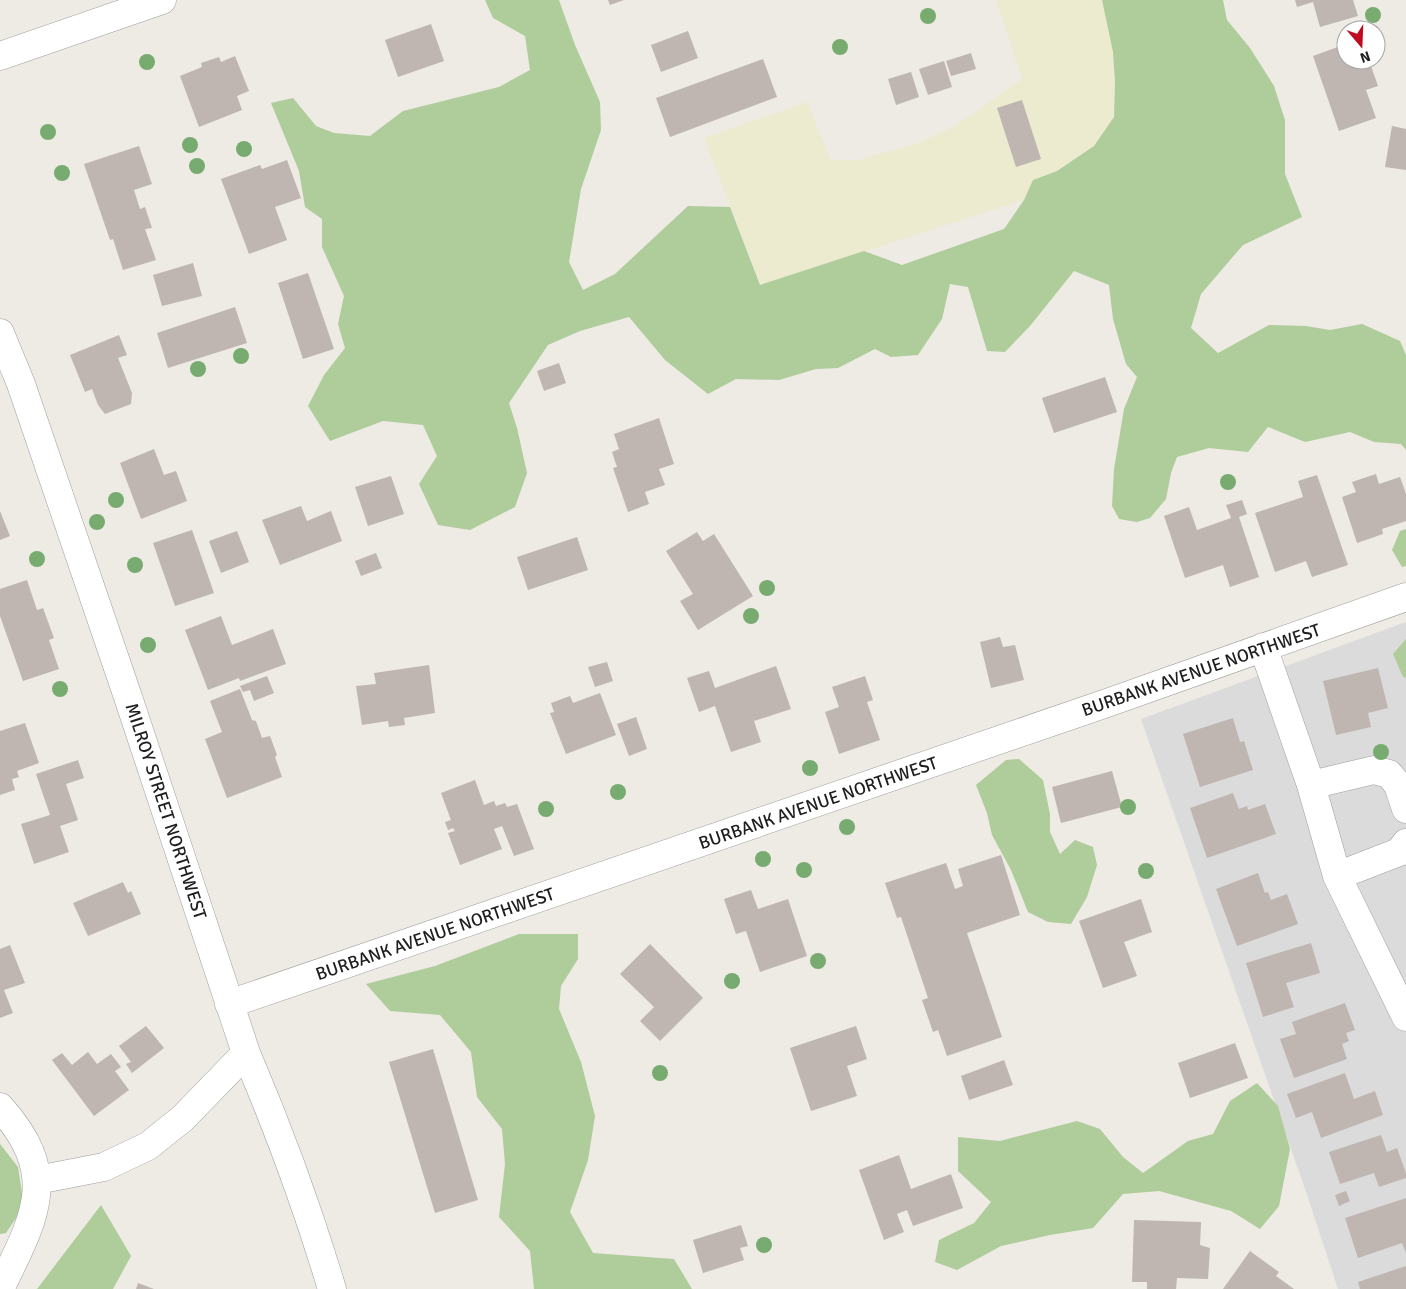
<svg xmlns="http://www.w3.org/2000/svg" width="1406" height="1289" font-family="Signika,sans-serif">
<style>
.residential{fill:#dcdbdb}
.farmland{fill:#ecebd0}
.forest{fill:#afcc9b}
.building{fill:#bfb5b1}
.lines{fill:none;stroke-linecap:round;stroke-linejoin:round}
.minor-casing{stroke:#9f9f9f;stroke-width:29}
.minor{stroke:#fff;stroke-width:28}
.tree{fill:#77ab70}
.labels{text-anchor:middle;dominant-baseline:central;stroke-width:4;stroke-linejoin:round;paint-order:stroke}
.street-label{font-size:18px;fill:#1e1e1e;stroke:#fff}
</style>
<rect width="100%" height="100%" fill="#eeeae4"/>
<path class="residential" d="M 1406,622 L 1406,1289 L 1338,1289 L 1305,1189 L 1141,719 Z"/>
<path class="farmland" d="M 996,0 L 1102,0 L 1113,52 L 1115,82 L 1114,117 L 1094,146 L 1057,171 L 1033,180 L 1024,200 L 760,285 L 704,138 L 807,102 L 831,160 L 858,160 L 918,143 L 955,126 L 1022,79 Z"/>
<path class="forest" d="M 485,0 L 559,0 L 575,45 L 600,102 L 601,130 L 581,189 L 569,262 L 583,290 L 615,274 L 688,206 L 730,207 L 760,285 L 864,251 L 902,265 L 1004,229 L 1024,200 L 1033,180 L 1057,171 L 1094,146 L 1114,117 L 1115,82 L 1113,52 L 1102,0 L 1223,0 L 1227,20 L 1250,48 L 1274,86 L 1285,120 L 1285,174 L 1302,217 L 1243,245 L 1201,294 L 1191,328 L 1218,353 L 1269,325 L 1306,326 L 1330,330 L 1362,324 L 1400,341 L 1406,355 L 1406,450 L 1401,444 L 1374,442 L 1350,432 L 1305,442 L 1268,427 L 1248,452 L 1209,448 L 1177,457 L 1171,473 L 1166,499 L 1150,518 L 1137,522 L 1119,519 L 1112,506 L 1114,469 L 1124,409 L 1137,377 L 1126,364 L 1113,319 L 1109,285 L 1074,271 L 1030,326 L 1005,352 L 987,351 L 968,287 L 950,284 L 942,319 L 918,355 L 891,357 L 875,349 L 838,368 L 816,369 L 779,380 L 736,379 L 708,394 L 665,360 L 629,317 L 580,331 L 548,345 L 509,403 L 517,428 L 527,473 L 515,507 L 470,530 L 438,525 L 419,484 L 437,456 L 423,425 L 383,421 L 330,441 L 308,406 L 324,375 L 345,348 L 338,324 L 344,296 L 322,247 L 322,219 L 305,207 L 299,171 L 271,103 L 293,98 L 316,126 L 334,133 L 370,136 L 403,111 L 499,87 L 530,70 L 525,36 L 493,18 Z
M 1406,529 L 1406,566 L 1402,567 L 1392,550 L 1400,531 Z
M 1406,639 L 1406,678 L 1403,677 L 1393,654 Z
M 1019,759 L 1043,780 L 1050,814 L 1050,832 L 1060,854 L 1075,840 L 1093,847 L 1097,865 L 1087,897 L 1071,924 L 1048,922 L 1028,912 L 1011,870 L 992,835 L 987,813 L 976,785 L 1006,760 Z
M 519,934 L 578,934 L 578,959 L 561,986 L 559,1009 L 581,1062 L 595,1116 L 588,1160 L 570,1212 L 593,1253 L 674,1259 L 692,1289 L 534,1289 L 530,1251 L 499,1217 L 505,1164 L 502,1129 L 477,1097 L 471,1052 L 440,1015 L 390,1011 L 366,984 L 435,966 Z
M 1257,1083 L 1278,1106 L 1290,1149 L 1279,1206 L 1260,1229 L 1231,1211 L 1159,1191 L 1123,1194 L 1093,1228 L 1050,1235 L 1001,1246 L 957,1270 L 935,1262 L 939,1240 L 974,1223 L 991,1202 L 958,1171 L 958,1137 L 1000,1141 L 1077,1121 L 1100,1129 L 1123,1157 L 1143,1173 L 1188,1141 L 1213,1134 L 1230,1101 Z
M 0,1144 L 18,1167 L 24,1206 L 6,1233 L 0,1234 Z
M 101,1205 L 131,1256 L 113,1289 L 37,1289 Z"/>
<path class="building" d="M 608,0 L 624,0 L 610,5 Z
M 1295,0 L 1353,0 L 1358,16 L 1320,27 L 1313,2 L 1297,7 Z
M 431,24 L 444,61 L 398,77 L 385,40 Z
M 688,31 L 698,58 L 661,72 L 651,45 Z
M 1346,44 L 1346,60 L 1369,60 L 1378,86 L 1366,90 L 1376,118 L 1339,131 L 1313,56 Z
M 971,53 L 976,69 L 951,76 L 946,61 Z
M 235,56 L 249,91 L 237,96 L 242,110 L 199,127 L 180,76 L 202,67 L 201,63 L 219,57 L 221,62 Z
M 763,59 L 777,97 L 670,137 L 656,98 Z
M 944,61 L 952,87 L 928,95 L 919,69 Z
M 911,72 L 919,97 L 896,105 L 888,79 Z
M 1022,100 L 1041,159 L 1016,167 L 997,108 Z
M 1392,126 L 1406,129 L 1406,170 L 1385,167 Z
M 139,146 L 152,184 L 134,190 L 140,209 L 145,207 L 152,228 L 145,229 L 156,260 L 123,270 L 113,239 L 110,240 L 84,164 Z
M 287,160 L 301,198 L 275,207 L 287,240 L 249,254 L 221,179 L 260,165 L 262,169 Z
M 193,263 L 202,296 L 162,306 L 153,275 Z
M 308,273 L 334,349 L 303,359 L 278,283 Z
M 235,307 L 247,343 L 168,368 L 157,333 Z
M 119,335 L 127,355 L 118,358 L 132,393 L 131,404 L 105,414 L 98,405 L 92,389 L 85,392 L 70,355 Z
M 559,363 L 566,383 L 544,391 L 537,371 Z
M 1105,377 L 1117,412 L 1054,433 L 1042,398 Z
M 659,418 L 674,464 L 659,469 L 665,485 L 645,492 L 649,504 L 628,512 L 613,468 L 617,467 L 612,452 L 619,449 L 614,434 Z
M 154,449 L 164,475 L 176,471 L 187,501 L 141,519 L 120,463 Z
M 1376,474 L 1379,484 L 1400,477 L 1406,494 L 1406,521 L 1382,529 L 1383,534 L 1357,543 L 1342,497 L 1356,492 L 1352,482 Z
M 1317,475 L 1348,565 L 1312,577 L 1306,561 L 1275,572 L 1255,513 L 1303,497 L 1298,481 Z
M 391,476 L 404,514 L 368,526 L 355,487 Z
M 1242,500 L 1247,514 L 1239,517 L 1259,577 L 1230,587 L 1223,565 L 1185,578 L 1164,516 L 1189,507 L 1197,530 L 1231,518 L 1226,505 Z
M 301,506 L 307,521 L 331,511 L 342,541 L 280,565 L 262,520 Z
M 0,511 L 10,536 L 0,540 Z
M 192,530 L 214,593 L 175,606 L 153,543 Z
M 237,531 L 249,562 L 221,573 L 209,541 Z
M 697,532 L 703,541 L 714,534 L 753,596 L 698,630 L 680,601 L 693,594 L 666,551 Z
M 577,537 L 588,570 L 528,590 L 517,557 Z
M 376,553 L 382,568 L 361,576 L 355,561 Z
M 27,580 L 37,610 L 43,608 L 54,638 L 49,640 L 59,669 L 23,681 L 0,616 L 0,589 Z
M 221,616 L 232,645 L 273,629 L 286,664 L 240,681 L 239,678 L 208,690 L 185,630 Z
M 1000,637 L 1003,647 L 1015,645 L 1024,680 L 991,688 L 980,642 Z
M 607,662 L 613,681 L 595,687 L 588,667 Z
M 429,665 L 435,713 L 404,718 L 405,725 L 389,727 L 388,721 L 362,725 L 356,686 L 376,684 L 374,673 Z
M 776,666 L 791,709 L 754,721 L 761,742 L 731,752 L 715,706 L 699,712 L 687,678 L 709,671 L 715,688 Z
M 1378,668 L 1388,708 L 1368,713 L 1371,727 L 1336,735 L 1323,681 Z
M 267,676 L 274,693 L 254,701 L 250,690 L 243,692 L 240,686 Z
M 865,676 L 873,700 L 867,702 L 880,740 L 839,754 L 825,712 L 839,707 L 832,687 Z
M 240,689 L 252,720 L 256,721 L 262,738 L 270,736 L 277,755 L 275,757 L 282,777 L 227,798 L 205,739 L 222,732 L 210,701 Z
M 600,693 L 616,735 L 566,754 L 550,713 L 554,712 L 551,703 L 570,696 L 573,703 Z
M 636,717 L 647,749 L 629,756 L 617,724 Z
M 1233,718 L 1240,742 L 1244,741 L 1253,770 L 1200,787 L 1183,734 Z
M 25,723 L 39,763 L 17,771 L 19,777 L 12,779 L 15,790 L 0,795 L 0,731 Z
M 78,760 L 84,778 L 66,784 L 78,820 L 60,826 L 69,852 L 34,864 L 21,824 L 50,815 L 36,774 Z
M 1112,771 L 1122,807 L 1061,823 L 1052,787 Z
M 475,780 L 484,805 L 494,801 L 496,806 L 505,803 L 507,807 L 517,804 L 534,849 L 514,856 L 502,826 L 494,829 L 502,849 L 460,865 L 448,833 L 455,831 L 453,828 L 448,830 L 445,822 L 451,820 L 441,793 Z
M 1233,793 L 1239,809 L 1247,806 L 1248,810 L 1265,804 L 1276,834 L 1207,858 L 1190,808 Z
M 1001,855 L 1020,915 L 967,933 L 1002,1037 L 947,1056 L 938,1030 L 933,1032 L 922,1000 L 928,998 L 901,917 L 897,918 L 885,883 L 946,863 L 955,889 L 963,886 L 958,869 Z
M 1258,873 L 1265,893 L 1268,892 L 1271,900 L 1287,894 L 1298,924 L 1237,946 L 1216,889 Z
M 123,882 L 128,893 L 131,891 L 141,914 L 88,936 L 73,903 Z
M 751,890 L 758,909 L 788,899 L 807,956 L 760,972 L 746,931 L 736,934 L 724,899 Z
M 1141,899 L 1152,932 L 1124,942 L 1137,976 L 1103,988 L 1079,921 Z
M 1311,943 L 1320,973 L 1286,983 L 1294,1007 L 1263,1017 L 1246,963 Z
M 650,944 L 703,998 L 660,1041 L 640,1021 L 654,1007 L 620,974 Z
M 10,945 L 25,983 L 4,990 L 13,1013 L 0,1018 L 0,949 Z
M 1345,1003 L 1355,1030 L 1346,1033 L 1349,1041 L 1342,1044 L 1347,1059 L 1294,1078 L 1280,1039 L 1296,1034 L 1292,1022 Z
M 146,1026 L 164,1048 L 132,1073 L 126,1064 L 131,1062 L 119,1046 Z
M 856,1026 L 867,1059 L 847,1066 L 857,1096 L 811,1111 L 790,1048 Z
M 1235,1043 L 1248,1078 L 1190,1098 L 1178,1063 Z
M 433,1049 L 478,1200 L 435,1213 L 389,1062 Z
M 88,1052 L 97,1064 L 111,1054 L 121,1067 L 115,1071 L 129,1090 L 94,1116 L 52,1060 L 62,1053 L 72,1065 Z
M 1004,1060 L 1013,1085 L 969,1100 L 961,1076 Z
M 1345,1073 L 1354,1099 L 1375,1091 L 1383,1115 L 1321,1138 L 1312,1112 L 1296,1118 L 1287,1094 Z
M 1381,1135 L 1387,1152 L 1397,1148 L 1406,1173 L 1406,1178 L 1379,1187 L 1374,1173 L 1340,1184 L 1329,1152 Z
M 899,1155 L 911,1189 L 951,1174 L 963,1208 L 913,1226 L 907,1210 L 897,1214 L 904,1232 L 884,1240 L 859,1170 Z
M 1346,1191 L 1350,1201 L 1339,1206 L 1335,1195 Z
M 1406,1198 L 1406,1253 L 1402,1243 L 1358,1258 L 1345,1218 Z
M 1134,1220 L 1201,1222 L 1200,1245 L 1210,1248 L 1208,1279 L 1177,1278 L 1176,1289 L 1147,1289 L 1147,1282 L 1132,1282 Z
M 741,1225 L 748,1246 L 740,1248 L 744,1260 L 703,1273 L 693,1240 Z
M 1250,1251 L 1279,1272 L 1276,1276 L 1294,1289 L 1223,1289 Z
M 1406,1266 L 1406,1289 L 1360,1289 L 1358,1282 Z
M 138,1283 L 154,1289 L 136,1289 Z"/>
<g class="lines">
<g class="minor-casing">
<path id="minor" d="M 0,56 L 162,0
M 0,333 L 21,384 L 129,700 L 246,1053 C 279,1130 308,1209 332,1289
M 1263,647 L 1311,785 L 1337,876 L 1406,1017
M 1311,785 L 1374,770 L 1389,774 L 1398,785 L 1406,809
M 1337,876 L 1399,852 L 1406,843
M 229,1004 L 1107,703 L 1406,597
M 0,1107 C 61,1175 35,1217 0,1289
M 37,1180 L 104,1167 L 148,1146 L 183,1118 L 246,1053"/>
</g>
<use href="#minor" class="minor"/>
</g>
<g class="tree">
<circle cx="1373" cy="15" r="8"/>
<circle cx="928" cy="16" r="8"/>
<circle cx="840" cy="47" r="8"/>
<circle cx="147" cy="62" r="8"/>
<circle cx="48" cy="132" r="8"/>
<circle cx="190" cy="145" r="8"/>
<circle cx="244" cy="149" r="8"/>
<circle cx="197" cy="166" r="8"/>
<circle cx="62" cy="173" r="8"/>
<circle cx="241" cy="356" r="8"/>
<circle cx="198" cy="369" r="8"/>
<circle cx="1228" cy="482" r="8"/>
<circle cx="116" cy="500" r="8"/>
<circle cx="97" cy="522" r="8"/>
<circle cx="37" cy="559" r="8"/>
<circle cx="135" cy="565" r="8"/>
<circle cx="767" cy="588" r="8"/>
<circle cx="751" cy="616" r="8"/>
<circle cx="148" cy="645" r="8"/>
<circle cx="60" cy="689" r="8"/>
<circle cx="1381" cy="752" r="8"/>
<circle cx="810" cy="768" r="8"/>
<circle cx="618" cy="792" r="8"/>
<circle cx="1128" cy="807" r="8"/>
<circle cx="546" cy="809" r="8"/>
<circle cx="847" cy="827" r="8"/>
<circle cx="763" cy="859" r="8"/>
<circle cx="804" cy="870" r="8"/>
<circle cx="1146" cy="871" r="8"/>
<circle cx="818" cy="961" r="8"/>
<circle cx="732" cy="981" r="8"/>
<circle cx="660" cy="1073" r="8"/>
<circle cx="764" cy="1245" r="8"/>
</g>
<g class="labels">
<g class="street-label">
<text transform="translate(1201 670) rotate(-19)">BURBANK AVENUE NORTHWEST</text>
<text transform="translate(818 803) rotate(-19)">BURBANK AVENUE NORTHWEST</text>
<text transform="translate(166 811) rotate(72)">MILROY STREET NORTHWEST</text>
<text transform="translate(435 934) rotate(-19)">BURBANK AVENUE NORTHWEST</text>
</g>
</g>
<g transform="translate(1361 45) rotate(161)"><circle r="24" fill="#ffffff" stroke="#a5a5a5"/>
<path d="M0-4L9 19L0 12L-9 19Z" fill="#c10a21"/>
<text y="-8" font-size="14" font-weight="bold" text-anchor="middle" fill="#1e1e1e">N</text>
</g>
</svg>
